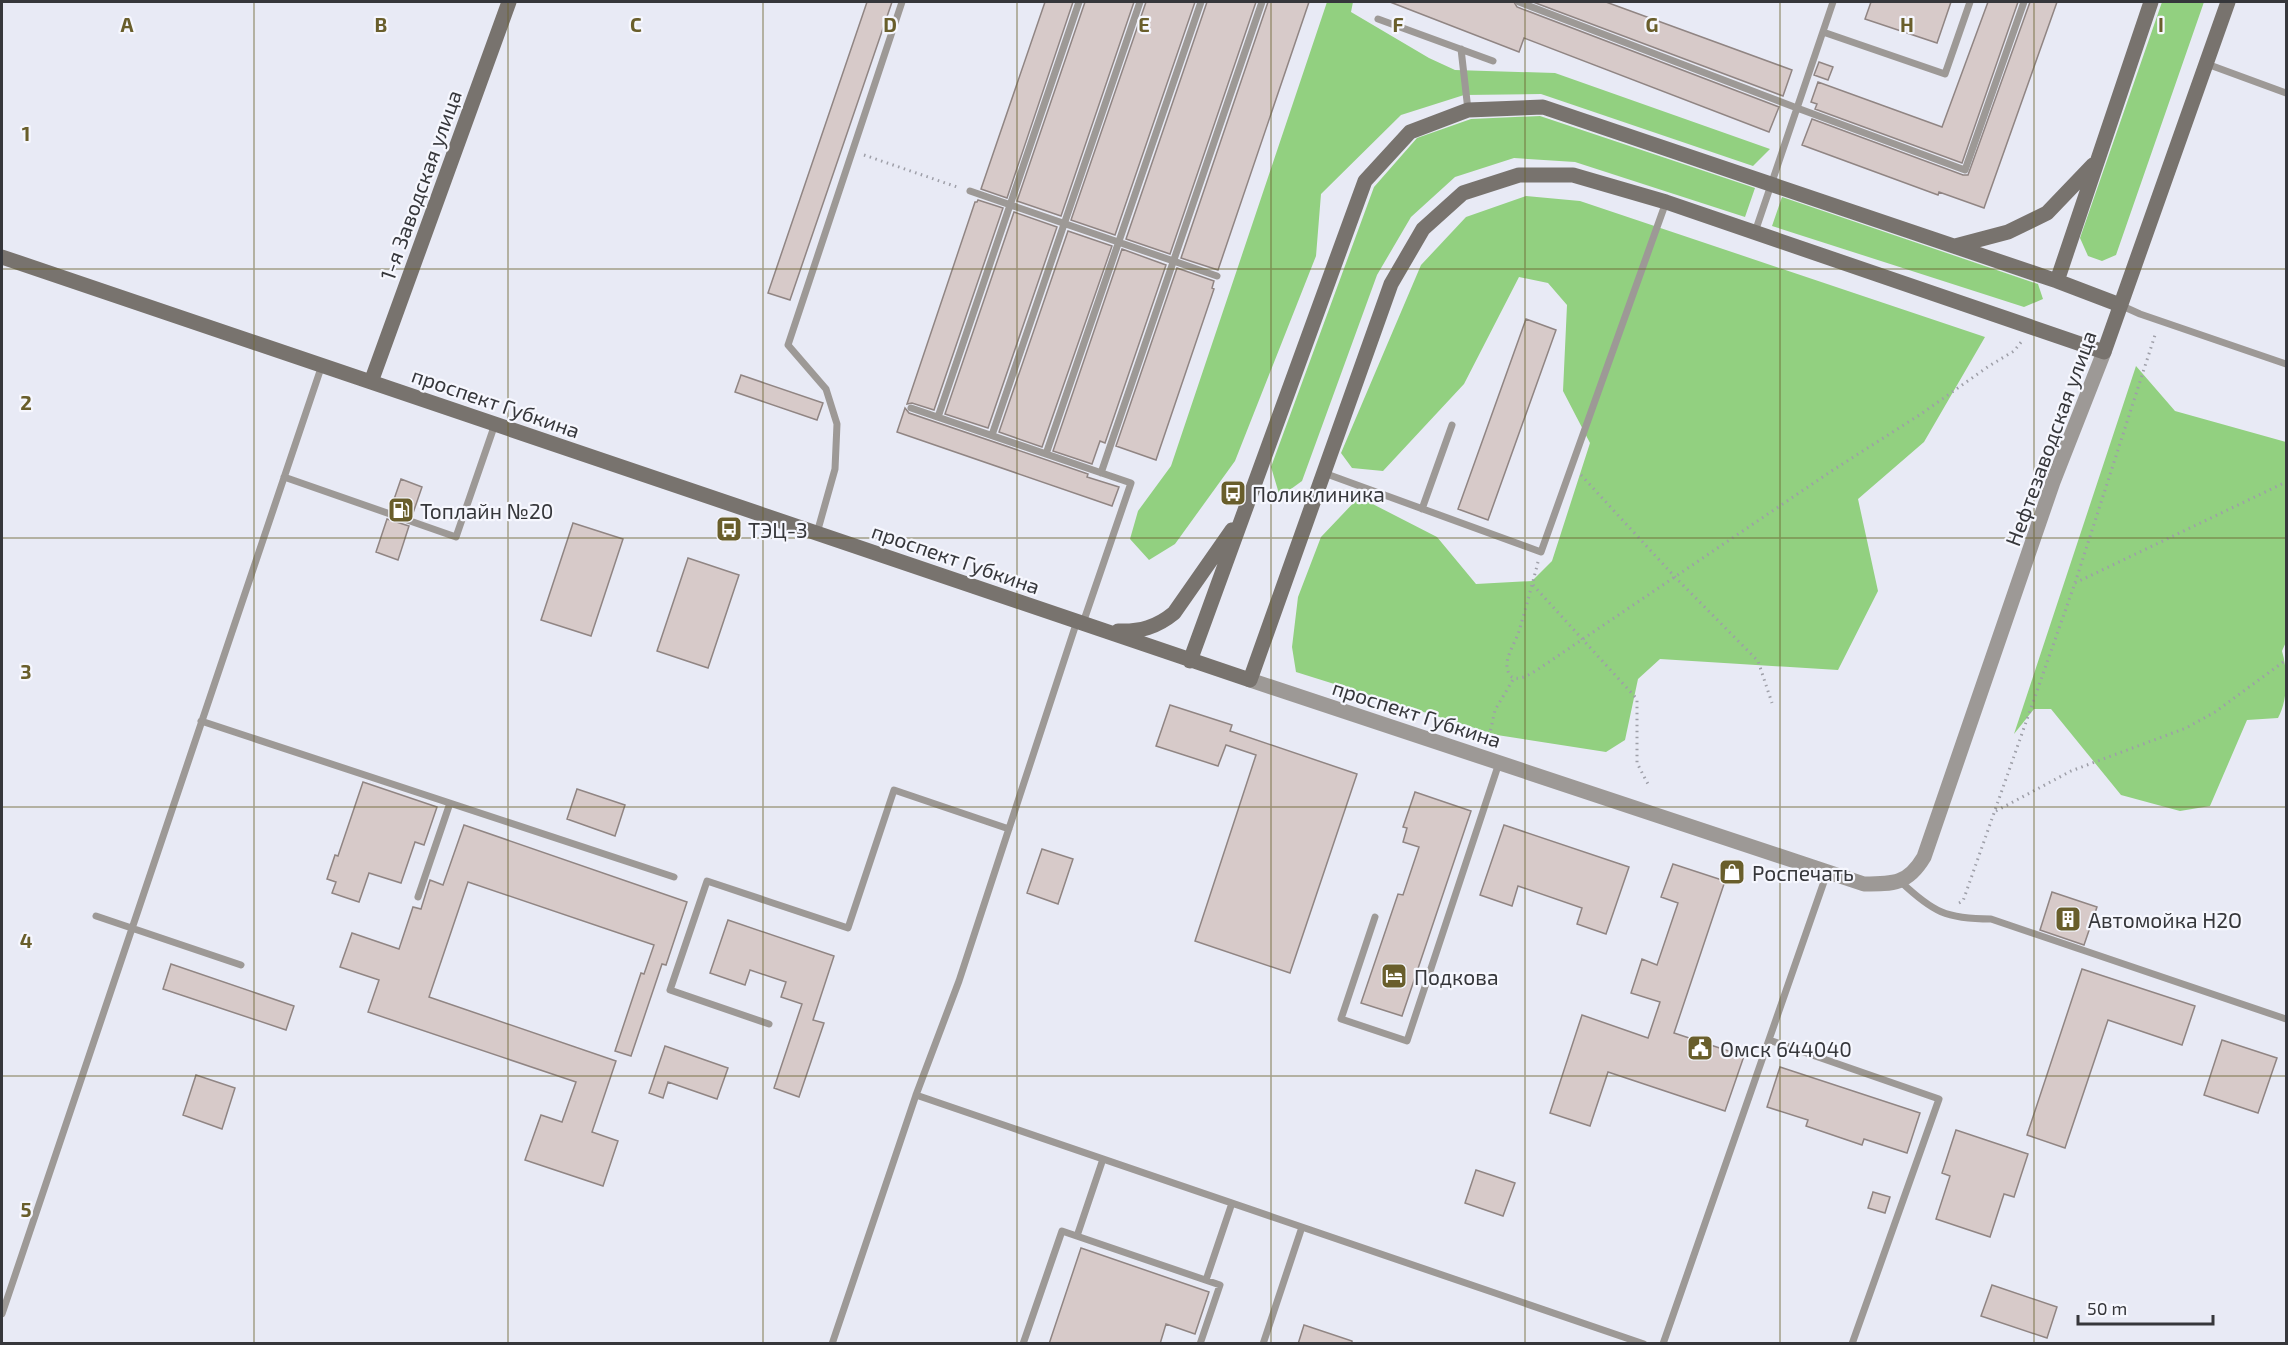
<svg xmlns="http://www.w3.org/2000/svg" width="2288" height="1345" font-family="'Exo 2',sans-serif">
<style>
.forest{fill:#92d080}
.building{fill:#d7cac9;stroke:#908583;stroke-width:1.5}
.lines{fill:none;stroke-linecap:round;stroke-linejoin:round}
.path{stroke:#9e9fa8;stroke-width:3;stroke-dasharray:1.5 4.5;stroke-linecap:butt}
.service{stroke:#9d9996;stroke-width:7}
.tertiary{stroke:#9d9996;stroke-width:15}
.secondary{stroke:#78736e;stroke-width:15}
.grid{fill:none;stroke:#695e2b;stroke-width:1.5;stroke-opacity:0.55}
.labels{text-anchor:middle;dominant-baseline:central;stroke-width:4.5;stroke-linejoin:round;paint-order:stroke}
.street-label{font-size:21px;fill:#36373b;stroke:#f6f7fe}
.poi-label{font-size:21px;fill:#36373b;stroke:#f6f7fe;text-anchor:start}
.grid-label{font-size:20px;text-anchor:middle;font-weight:bold;fill:#695e2b;stroke:#f6f7fe;stroke-width:4.5;stroke-linejoin:round;paint-order:stroke}
</style>
<rect width="100%" height="100%" fill="#e8eaf5"/>
<path class="forest" d="M 1327,2 L 1353,2 L 1351,12 L 1429,58 L 1455,70 L 1555,73 L 1770,149 L 1753,166 L 1541,94 L 1464,95 L 1401,115 L 1321,194 L 1316,256 L 1235,461 L 1175,544 L 1149,560 L 1130,539 L 1138,511 L 1171,466 Z
M 2162,2 L 2204,2 L 2116,255 L 2102,261 L 2088,256 L 2080,238 Z
M 1540,116 L 1755,188 L 1745,217 L 1575,162 L 1514,158 L 1455,177 L 1411,217 L 1377,275 L 1302,481 L 1280,497 L 1271,467 L 1374,187 L 1417,138 L 1471,119 Z
M 1526,196 L 1580,201 L 1985,337 L 1924,442 L 1858,499 L 1878,591 L 1838,670 L 1660,659 L 1638,679 L 1625,740 L 1606,752 L 1497,735 L 1296,672 L 1292,647 L 1298,597 L 1321,537 L 1359,497 L 1437,537 L 1476,584 L 1532,581 L 1552,561 L 1590,443 L 1563,391 L 1567,305 L 1548,283 L 1519,277 L 1464,384 L 1383,471 L 1352,468 L 1341,453 L 1421,265 L 1466,217 Z
M 1782,197 L 2038,284 L 2043,299 L 2024,307 L 1772,226 Z
M 2136,366 L 2175,411 L 2286,442 L 2286,642 L 2282,651 C 2288,671 2288,700 2278,718 L 2247,720 L 2210,806 L 2180,811 L 2121,795 L 2051,709 L 2034,709 L 2014,734 Z"/>
<path class="building" d="M 867,2 L 892,2 L 790,300 L 768,293 Z
M 1045,2 L 1073,2 L 1007,198 L 981,189 Z
M 1085,2 L 1134,2 L 1061,216 L 1017,201 Z
M 1146,2 L 1195,2 L 1115,235 L 1071,220 Z
M 1207,2 L 1256,2 L 1170,254 L 1126,239 Z
M 1268,2 L 1309,2 L 1218,270 L 1181,258 Z
M 1390,2 L 1514,2 L 1517,7 L 1779,107 L 1769,132 L 1524,38 L 1519,52 Z
M 1533,2 L 1606,2 L 1792,70 L 1783,96 Z
M 1871,2 L 1951,2 L 1937,43 L 1865,19 Z
M 1988,2 L 2018,2 L 1962,163 L 1815,109 L 1817,104 L 1811,102 L 1818,82 L 1942,127 Z
M 2030,2 L 2057,2 L 1984,208 L 1939,192 L 1938,195 L 1802,145 L 1812,119 L 1963,175 L 1968,175 Z
M 1819,62 L 1833,67 L 1828,80 L 1814,75 Z
M 978,200 L 1003,208 L 934,410 L 912,403 L 907,404 L 975,202 L 977,202 Z
M 1014,212 L 1057,227 L 988,428 L 945,414 Z
M 1068,231 L 1112,246 L 1042,447 L 999,432 Z
M 1122,249 L 1166,265 L 1105,443 L 1100,441 L 1092,464 L 1053,451 Z
M 1177,268 L 1214,281 L 1212,288 L 1214,289 L 1156,460 L 1116,446 Z
M 1526,319 L 1556,330 L 1488,520 L 1458,509 Z
M 741,375 L 823,403 L 817,420 L 735,392 Z
M 905,408 L 909,413 L 1088,474 L 1087,477 L 1119,487 L 1112,506 L 897,432 Z
M 401,479 L 422,487 L 412,516 L 391,508 Z
M 387,519 L 409,526 L 398,560 L 376,552 Z
M 573,523 L 623,539 L 591,636 L 541,620 Z
M 688,558 L 739,575 L 708,668 L 657,651 Z
M 1170,705 L 1232,725 L 1230,731 L 1357,774 L 1290,973 L 1195,941 L 1256,755 L 1226,745 L 1218,766 L 1156,746 Z
M 363,782 L 437,807 L 424,845 L 415,842 L 401,883 L 369,873 L 359,902 L 332,893 L 336,882 L 327,879 L 335,855 L 338,856 Z
M 577,789 L 625,805 L 615,836 L 567,819 Z
M 1415,792 L 1471,811 L 1402,1016 L 1361,1003 L 1398,894 L 1403,895 L 1419,847 L 1403,842 L 1407,828 L 1403,827 Z
M 464,825 L 687,902 L 666,965 L 662,964 L 631,1056 L 615,1051 L 641,973 L 644,974 L 654,945 L 468,882 L 429,997 L 616,1061 L 592,1132 L 618,1141 L 603,1186 L 525,1160 L 541,1115 L 562,1122 L 576,1082 L 368,1012 L 379,980 L 340,967 L 352,933 L 399,949 L 413,907 L 421,909 L 430,880 L 443,885 Z
M 1504,825 L 1629,867 L 1606,934 L 1577,924 L 1582,908 L 1518,886 L 1512,906 L 1480,895 Z
M 1042,849 L 1073,859 L 1058,904 L 1027,893 Z
M 1673,864 L 1725,881 L 1674,1033 L 1744,1056 L 1725,1111 L 1608,1072 L 1590,1126 L 1550,1113 L 1582,1015 L 1648,1038 L 1660,1002 L 1631,993 L 1642,959 L 1657,965 L 1678,903 L 1661,897 Z
M 2052,892 L 2097,907 L 2084,945 L 2040,930 Z
M 728,920 L 834,956 L 813,1020 L 824,1023 L 799,1097 L 774,1088 L 802,1004 L 781,997 L 786,982 L 750,970 L 745,985 L 710,973 Z
M 171,964 L 294,1006 L 286,1030 L 163,989 Z
M 2082,969 L 2195,1006 L 2182,1045 L 2108,1020 L 2065,1148 L 2027,1135 Z
M 2222,1040 L 2277,1058 L 2258,1113 L 2204,1095 Z
M 665,1046 L 728,1068 L 717,1099 L 668,1082 L 663,1098 L 649,1093 Z
M 1780,1067 L 1920,1113 L 1907,1153 L 1864,1139 L 1862,1145 L 1806,1126 L 1808,1120 L 1767,1107 Z
M 196,1075 L 235,1088 L 222,1129 L 183,1115 Z
M 1956,1130 L 2028,1154 L 2014,1197 L 2004,1194 L 1990,1237 L 1936,1219 L 1950,1176 L 1942,1173 Z
M 1476,1170 L 1515,1183 L 1503,1216 L 1465,1203 Z
M 1873,1192 L 1890,1197 L 1885,1213 L 1868,1208 Z
M 1081,1248 L 1209,1292 L 1195,1334 L 1166,1324 L 1160,1344 L 1049,1344 Z
M 1992,1285 L 2057,1307 L 2047,1338 L 1981,1316 Z
M 1304,1325 L 1352,1341 L 1352,1344 L 1298,1344 Z"/>
<g class="lines">
<path class="path" d="M 864,155 L 960,188
M 1581,475 L 1675,577 L 1758,661 L 1772,703
M 1538,562 C 1532,585 1526,608 1519,631 C 1516,641 1506,656 1507,666 C 1509,689 1531,674 1540,668 L 1833,470 L 1921,414 L 1989,366 L 2014,351 L 2022,341
M 2075,583 L 2286,482
M 1533,585 L 1637,699 L 1637,763 L 1649,786
M 1488,742 L 1495,710 L 1514,678
M 1996,811 L 2071,771 L 2186,728 L 2215,712 L 2286,660
M 1959,903 L 1963,901 L 2075,583 L 2156,332"/>
<path class="service" d="M 1519,2 L 1797,108 L 1965,170 L 2024,2
M 1378,19 L 1493,61
M 1823,32 L 1945,74 L 1970,2
M 1461,49 L 1468,110
M 2207,64 L 2286,93
M 970,191 L 1217,276
M 1755,232 L 1833,2
M 2120,305 L 2140,314 L 2286,364
M 911,408 L 1131,483 L 1083,623
M 938,417 L 1079,2
M 992,435 L 1140,2
M 1046,454 L 1201,2
M 1101,473 L 1262,2
M 1324,473 L 1541,552 L 1666,202
M 284,477 L 456,537 L 495,424
M 1422,509 L 1452,425
M 817,533 L 835,469 L 837,424 L 826,389 L 788,345 L 902,2
M 201,721 L 674,877
M 1901,882 C 1933,912 1946,919 1991,919 L 2286,1019
M 418,897 L 450,803
M 96,916 L 241,965
M 1375,917 L 1341,1019 L 1407,1041 L 1499,763
M 769,1024 L 670,990 L 707,881 L 848,928 L 894,790 L 1009,829
M 1769,1040 L 1939,1099 L 1852,1344
M 916,1095 L 1644,1344
M 1077,1236 L 1103,1159
M 1206,1280 L 1232,1203
M 2,1314 L 322,365
M 832,1344 L 916,1095 L 959,981 L 1077,621
M 1023,1344 L 1062,1231 L 1220,1285 L 1200,1344
M 1263,1344 L 1302,1227
M 1663,1344 L 1827,873"/>
<path class="tertiary" d="M 1250,680 L 1864,884 C 1894,884 1908,884 1924,857 L 2053,482 L 2104,352"/>
<path class="secondary" d="M 1955,246 L 2008,232 L 2047,213 L 2093,165
M 2,257 L 1250,680 L 1391,284 L 1423,229 L 1463,193 L 1519,175 L 1573,175 L 1666,202 L 2104,352 L 2228,2
M 2057,281 L 2151,2
M 371,382 L 509,2
M 1118,631 C 1140,632 1157,627 1174,613 L 1232,530
M 1190,661 L 1365,181 L 1410,132 L 1468,110 L 1543,107 L 2057,281 L 2120,305"/>
</g>
<path class="grid" d="M 254,2 L 254,1344M 508,2 L 508,1344M 763,2 L 763,1344M 1017,2 L 1017,1344M 1271,2 L 1271,1344M 1525,2 L 1525,1344M 1780,2 L 1780,1344M 2034,2 L 2034,1344M 2,269 L 2286,269M 2,538 L 2286,538M 2,807 L 2286,807M 2,1076 L 2286,1076"/>
<defs>
<g id="bus-square" transform="scale(1.35)"><rect x="-9" y="-9" width="18" height="18" rx="4" fill="#695e2b" stroke="#f6f7fe"/><path d="M-5-6H5V4H4V6H2V4H-2V6H-4V4H-5ZM-3.5-4V0h7V-4ZM-3.5 1.2v1.5H-2V1.2ZM2 1.2v1.5H3.5V1.2Z" fill="#fff"/></g>
<g id="fuel-square" transform="scale(1.35)"><rect x="-9" y="-9" width="18" height="18" rx="4" fill="#695e2b" stroke="#f6f7fe"/><path d="M-5.5-6h7V0h2V4h1.3V-2.5L3-4.5l.8-.8L6-3V5H2.5V1h-1V6h-7ZM-4.2-4.7v3.2H.2V-4.7Z" fill="#fff"/></g>
<g id="shop-square" transform="scale(1.35)"><rect x="-9" y="-9" width="18" height="18" rx="4" fill="#695e2b" stroke="#f6f7fe"/><path d="M-5-2.5h2.3a2.7 3.5 0 0 1 5.4 0H5L5.5 6h-11ZM-1.5-2.5h3a1.5 2.3 0 0 0-3 0Z" fill="#fff"/></g>
<g id="building-square" transform="scale(1.35)"><rect x="-9" y="-9" width="18" height="18" rx="4" fill="#695e2b" stroke="#f6f7fe"/><path d="M-4-6H4V6H1V3H-1V6H-4ZM-2.5-4.3h1.7v1.8h-1.7ZM.8-4.3h1.7v1.8H.8ZM-2.5-1h1.7V.8h-1.7ZM.8-1h1.7V.8H.8Z" fill="#fff"/></g>
<g id="hotel-square" transform="scale(1.35)"><rect x="-9" y="-9" width="18" height="18" rx="4" fill="#695e2b" stroke="#f6f7fe"/><path d="M-6-4.5h1.5V1H6V5H4.5V3h-9V5H-6ZM-4 0a1.8 1.8 0 1 1 3.6 0ZM.5 0V-2.5h3Q6-2.5 6 0Z" fill="#fff"/></g>
<g id="civic-square" transform="scale(1.35)"><rect x="-9" y="-9" width="18" height="18" rx="4" fill="#695e2b" stroke="#f6f7fe"/><path d="M-.6-6.5H3V-4.5H.6V-3L4-1V1h2V6H-6V1h2V-1L-.6-3ZM-1.2 2.5V6h2.4V2.5Z" fill="#fff"/></g>
</defs>
<g fill-rule="evenodd">
<use href="#bus-square" x="1233" y="493"/>
<use href="#fuel-square" x="401" y="510"/>
<use href="#bus-square" x="729" y="529"/>
<use href="#shop-square" x="1732" y="872"/>
<use href="#building-square" x="2068" y="919"/>
<use href="#hotel-square" x="1394" y="976"/>
<use href="#civic-square" x="1700" y="1048"/>
</g>
<g class="labels">
<g class="street-label">
<text transform="translate(420 185) rotate(-70)">1-я Заводская улица</text>
<text transform="translate(496 402) rotate(19)">проспект Губкина</text>
<text transform="translate(2050 438) rotate(-70)">Нефтезаводская улица</text>
<text transform="translate(956 558) rotate(19)">проспект Губкина</text>
<text transform="translate(1417 713) rotate(18)">проспект Губкина</text>
</g>
<g class="poi-label">
<text x="1252" y="493">Поликлиника</text>
<text x="420" y="510">Топлайн №20</text>
<text x="748" y="529">ТЭЦ-3</text>
<text x="1752" y="872">Роспечать</text>
<text x="2088" y="919">Автомойка H2O</text>
<text x="1414" y="976">Подкова</text>
<text x="1720" y="1048">Омск 644040</text>
</g>
</g>
<g class="grid-label">
<text x="127" y="32">A</text>
<text x="381" y="32">B</text>
<text x="636" y="32">C</text>
<text x="890" y="32">D</text>
<text x="1144" y="32">E</text>
<text x="1398" y="32">F</text>
<text x="1652" y="32">G</text>
<text x="1907" y="32">H</text>
<text x="2161" y="32">I</text>
<text x="26" y="141">1</text>
<text x="26" y="410">2</text>
<text x="26" y="679">3</text>
<text x="26" y="948">4</text>
<text x="26" y="1217">5</text>
</g>
<rect width="2288" height="1345" fill="none" stroke="#36373b" stroke-width="6"/>
<path d="M2078 1315v9h135v-9" fill="none" stroke="#36373b" stroke-width="3"/>
<text x="2087" y="1315" font-size="18" fill="#36373b" stroke="#f6f7fe" stroke-width="4.5" paint-order="stroke">50 m</text>
</svg>
